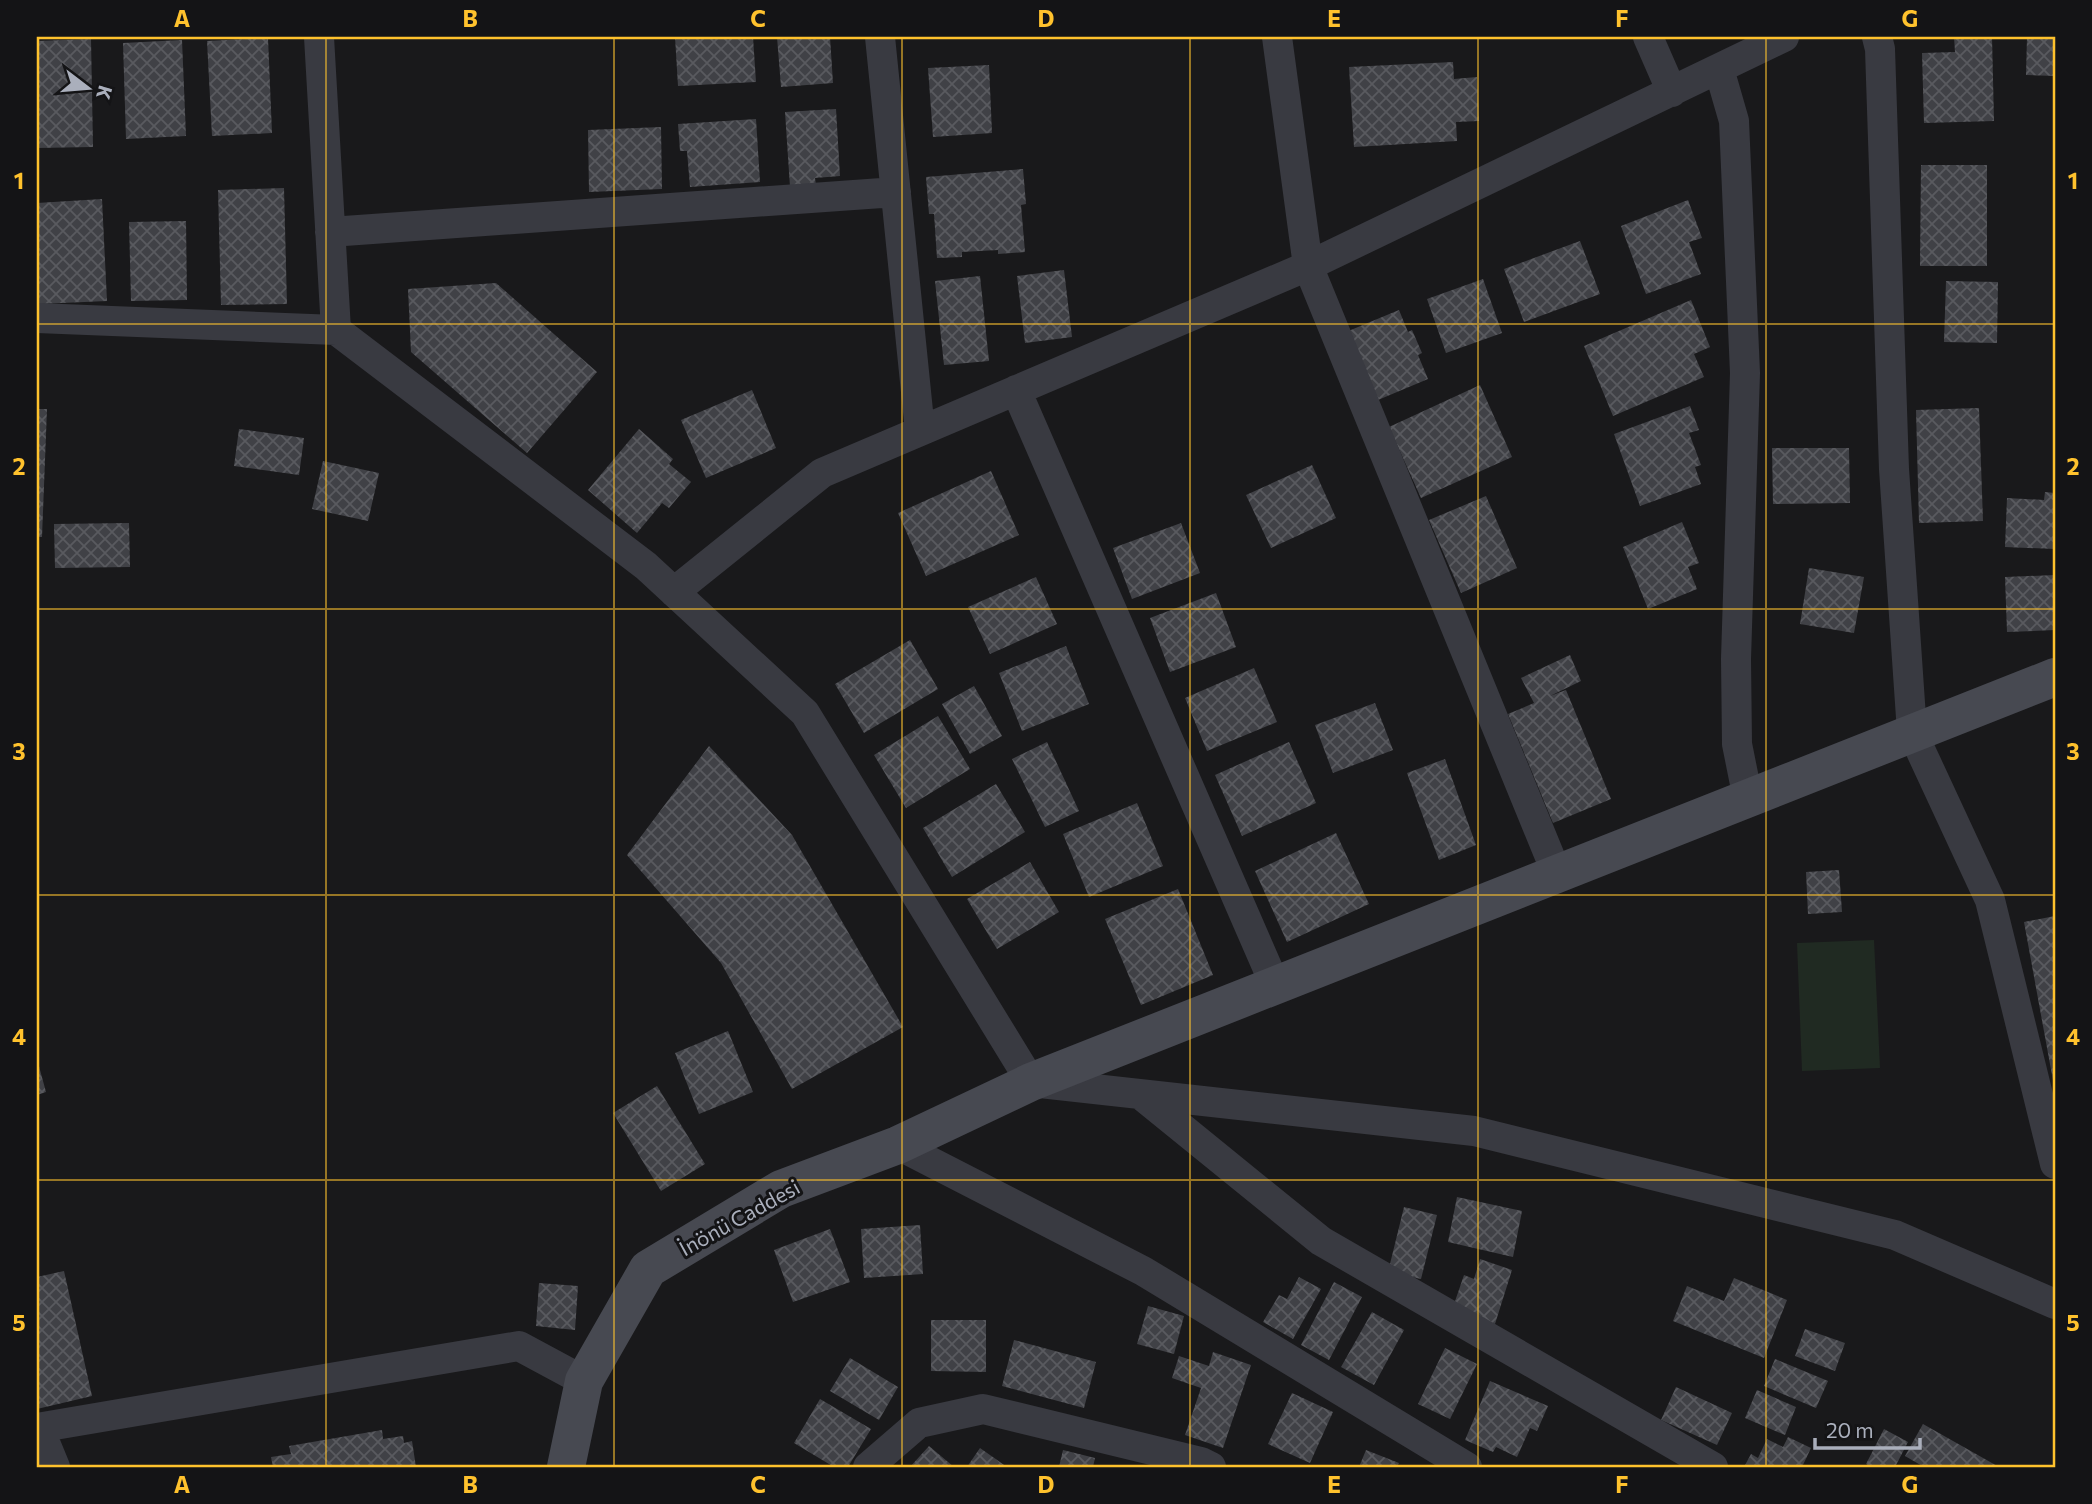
<svg xmlns="http://www.w3.org/2000/svg" width="2092" height="1504" font-family="Commissioner,sans-serif">
<style>
.pitch{fill:#202a22}
.building{fill:url(#building-cross-hatch)}
.lines{fill:none;stroke-linecap:round;stroke-linejoin:round}
.minor{stroke:#393a41;stroke-width:30}
.secondary{stroke:#474951;stroke-width:38}
.grid{fill:none;stroke:#ffc22d;stroke-width:2;stroke-opacity:0.55}
.labels{text-anchor:middle;dominant-baseline:central;stroke-width:6;stroke-linejoin:round;paint-order:stroke}
.street-label{font-size:21px;fill:#aaafbc;stroke:#141416}
.neatline{fill:none;stroke:#ffc22d;stroke-width:2.5}
.grid-label{font-size:23px;text-anchor:middle;font-weight:bold;fill:#ffc22d}
</style>
<defs>
<pattern id="building-cross-hatch" width="8" height="8" patternUnits="userSpaceOnUse" patternTransform="scale(1.75)"><rect width="8" height="8" fill="#404146"/><path d="M0 0l8 8M0 8l8-8" fill="none" stroke="#595a5f"/></pattern>
</defs>
<rect width="100%" height="100%" fill="#19191b"/>
<path class="pitch" d="M 1874,940 L 1880,1068 L 1802,1071 L 1797,943 Z"/>
<path class="building" d="M 675,37 L 753,37 L 756,82 L 678,86 Z
M 777,37 L 830,37 L 833,83 L 781,87 Z
M 1954,37 L 1992,37 L 1994,121 L 1924,123 L 1922,53 L 1955,52 Z
M 2027,37 L 2055,37 L 2055,76 L 2026,75 Z
M 268,38 L 272,133 L 212,136 L 207,41 Z
M 91,39 L 93,147 L 37,148 L 37,41 Z
M 182,40 L 186,136 L 126,139 L 123,43 Z
M 1453,62 L 1454,79 L 1477,77 L 1479,121 L 1456,122 L 1457,141 L 1354,147 L 1349,67 Z
M 989,65 L 992,133 L 933,137 L 928,68 Z
M 836,109 L 840,176 L 815,178 L 816,185 L 790,187 L 785,112 Z
M 756,119 L 760,182 L 690,187 L 687,151 L 680,151 L 678,124 Z
M 661,127 L 662,189 L 589,192 L 588,130 Z
M 1921,165 L 1987,165 L 1987,266 L 1920,266 Z
M 1023,169 L 1026,204 L 1021,205 L 1025,252 L 998,254 L 998,250 L 962,252 L 962,257 L 937,258 L 934,214 L 929,214 L 926,177 Z
M 284,188 L 287,304 L 221,305 L 218,190 Z
M 102,199 L 107,301 L 39,304 L 37,203 Z
M 1688,200 L 1702,238 L 1689,242 L 1701,274 L 1646,294 L 1621,226 Z
M 186,221 L 187,300 L 131,301 L 129,222 Z
M 1580,241 L 1600,294 L 1524,322 L 1504,269 Z
M 1064,270 L 1072,337 L 1025,343 L 1017,276 Z
M 980,276 L 989,361 L 944,365 L 935,281 Z
M 1483,279 L 1502,333 L 1446,353 L 1427,299 Z
M 1946,281 L 1998,282 L 1997,343 L 1944,342 Z
M 496,283 L 597,372 L 527,453 L 411,352 L 408,289 Z
M 1691,300 L 1710,347 L 1694,354 L 1704,377 L 1613,416 L 1584,346 Z
M 1399,310 L 1408,332 L 1412,330 L 1422,353 L 1418,355 L 1428,379 L 1378,400 L 1346,332 Z
M 1480,385 L 1512,457 L 1421,498 L 1389,427 Z
M 752,390 L 776,448 L 706,478 L 681,420 Z
M 1690,406 L 1699,430 L 1689,433 L 1701,465 L 1695,467 L 1701,484 L 1640,506 L 1614,434 Z
M 1979,408 L 1983,521 L 1919,523 L 1916,410 Z
M 37,409 L 47,409 L 42,537 L 37,537 Z
M 239,429 L 304,438 L 299,475 L 234,466 Z
M 639,429 L 673,459 L 669,464 L 691,482 L 669,508 L 662,503 L 637,533 L 588,490 Z
M 1772,448 L 1849,448 L 1850,503 L 1773,504 Z
M 323,461 L 379,473 L 368,521 L 312,509 Z
M 1312,465 L 1336,518 L 1271,548 L 1246,495 Z
M 991,471 L 1019,535 L 926,576 L 898,513 Z
M 2045,492 L 2055,493 L 2055,549 L 2005,547 L 2007,498 L 2044,500 Z
M 1486,496 L 1517,568 L 1461,593 L 1429,520 Z
M 1682,522 L 1699,563 L 1688,567 L 1697,589 L 1648,609 L 1623,547 Z
M 129,523 L 130,567 L 55,568 L 54,524 Z
M 1181,523 L 1200,573 L 1132,599 L 1113,548 Z
M 1809,568 L 1864,577 L 1854,633 L 1800,624 Z
M 2055,575 L 2055,630 L 2007,632 L 2005,577 Z
M 1036,577 L 1057,624 L 990,654 L 968,607 Z
M 1216,593 L 1236,647 L 1170,672 L 1150,618 Z
M 910,640 L 938,689 L 864,733 L 835,684 Z
M 1066,646 L 1089,704 L 1022,731 L 999,673 Z
M 1570,655 L 1581,681 L 1550,696 L 1566,690 L 1611,799 L 1553,823 L 1508,714 L 1534,703 L 1521,678 Z
M 1254,668 L 1277,722 L 1207,751 L 1185,698 Z
M 974,686 L 1002,736 L 970,754 L 942,704 Z
M 1375,703 L 1393,750 L 1333,773 L 1315,725 Z
M 938,716 L 970,769 L 906,808 L 874,755 Z
M 1047,742 L 1079,811 L 1045,827 L 1012,759 Z
M 1289,742 L 1316,803 L 1242,836 L 1215,775 Z
M 709,746 L 792,835 L 903,1027 L 792,1089 L 721,963 L 627,855 Z
M 1445,759 L 1476,845 L 1439,860 L 1407,773 Z
M 996,784 L 1025,832 L 952,877 L 923,828 Z
M 1137,803 L 1163,866 L 1089,897 L 1063,834 Z
M 1336,833 L 1369,904 L 1287,942 L 1255,871 Z
M 1030,862 L 1059,912 L 997,949 L 967,899 Z
M 1839,870 L 1842,912 L 1808,914 L 1806,872 Z
M 1178,889 L 1213,975 L 1141,1005 L 1105,919 Z
M 2055,916 L 2055,1085 L 2054,1086 L 2024,922 Z
M 728,1031 L 753,1092 L 699,1114 L 675,1053 Z
M 37,1059 L 46,1092 L 37,1095 Z
M 657,1086 L 705,1164 L 661,1191 L 613,1113 Z
M 1457,1197 L 1522,1211 L 1513,1257 L 1448,1242 Z
M 1404,1207 L 1437,1215 L 1421,1279 L 1388,1272 Z
M 920,1225 L 923,1274 L 864,1278 L 861,1229 Z
M 830,1229 L 850,1282 L 793,1302 L 774,1250 Z
M 1480,1259 L 1512,1270 L 1495,1324 L 1452,1310 L 1464,1275 L 1474,1279 Z
M 64,1271 L 92,1396 L 37,1409 L 37,1277 Z
M 1299,1277 L 1321,1289 L 1293,1339 L 1263,1322 L 1279,1295 L 1287,1299 Z
M 1734,1278 L 1787,1300 L 1764,1358 L 1673,1321 L 1687,1286 L 1724,1301 Z
M 1334,1282 L 1362,1297 L 1329,1360 L 1301,1345 Z
M 539,1283 L 578,1286 L 575,1330 L 536,1326 Z
M 1148,1306 L 1184,1316 L 1174,1354 L 1137,1344 Z
M 1372,1312 L 1404,1330 L 1374,1385 L 1341,1367 Z
M 931,1320 L 986,1320 L 986,1372 L 931,1371 Z
M 1805,1329 L 1845,1343 L 1835,1371 L 1795,1356 Z
M 1014,1340 L 1096,1362 L 1084,1408 L 1002,1386 Z
M 1445,1348 L 1477,1364 L 1450,1419 L 1418,1404 Z
M 1213,1352 L 1251,1365 L 1223,1448 L 1185,1435 L 1201,1388 L 1172,1378 L 1179,1356 L 1209,1366 Z
M 850,1358 L 898,1387 L 879,1420 L 830,1391 Z
M 1775,1359 L 1828,1381 L 1816,1408 L 1764,1386 Z
M 1490,1381 L 1548,1406 L 1537,1431 L 1530,1428 L 1517,1457 L 1496,1447 L 1493,1452 L 1465,1440 Z
M 1676,1387 L 1732,1413 L 1717,1445 L 1661,1420 Z
M 1757,1390 L 1796,1407 L 1785,1435 L 1745,1418 Z
M 1292,1393 L 1333,1412 L 1310,1463 L 1268,1444 Z
M 820,1399 L 871,1429 L 848,1467 L 834,1467 L 794,1443 Z
M 1923,1424 L 1999,1467 L 1924,1467 L 1905,1456 Z
M 1884,1429 L 1908,1442 L 1895,1467 L 1872,1467 L 1866,1464 Z
M 382,1430 L 383,1439 L 403,1436 L 404,1443 L 412,1441 L 416,1467 L 273,1467 L 271,1457 L 291,1454 L 289,1446 Z
M 1788,1437 L 1811,1448 L 1802,1467 L 1744,1467 L 1751,1454 L 1758,1458 L 1767,1439 L 1783,1447 Z
M 929,1446 L 954,1467 L 910,1467 Z
M 980,1448 L 1007,1467 L 967,1467 Z
M 1063,1450 L 1095,1458 L 1093,1467 L 1059,1467 Z
M 1366,1450 L 1399,1463 L 1397,1467 L 1359,1467 Z"/>
<g class="lines">
<path class="minor" d="M 319,37 L 336,330
M 880,37 L 920,431
M 1277,37 L 1308,266 L 1557,874
M 1648,37 L 1672,92
M 1877,37 L 1880,49 L 1894,469 L 1912,732 L 1990,900 L 2055,1164
M 1719,69 L 1734,121 L 1745,373 L 1736,659 L 1737,744 L 1748,799
M 330,232 L 896,192
M 37,318 L 336,330 L 646,566 L 805,713 L 1031,1082 L 1474,1131 L 1895,1235 L 2055,1304
M 1016,390 L 1275,985
M 674,592 L 822,473 L 1308,266 L 1784,37
M 1140,1094 L 1321,1241 L 1713,1467
M 898,1145 L 1143,1271 L 1467,1467
M 37,1428 L 519,1346 L 584,1381
M 39,1428 L 55,1467
M 868,1467 L 919,1423 L 983,1409 L 1201,1462 L 1211,1467"/>
<path class="secondary" d="M 566,1467 L 584,1381 L 648,1269 L 781,1189 L 898,1145 L 1031,1082 L 2055,677"/>
</g>
<path class="grid" d="M 326,37 L 326,1467M 614,37 L 614,1467M 902,37 L 902,1467M 1190,37 L 1190,1467M 1478,37 L 1478,1467M 1766,37 L 1766,1467M 37,324 L 2055,324M 37,609 L 2055,609M 37,895 L 2055,895M 37,1180 L 2055,1180"/>
<g class="labels">
<g class="street-label">
<text transform="translate(739 1217) rotate(-29)">İnönü Caddesi</text>
</g>
</g>
<rect width="2092" height="1504" fill="none" stroke="#141416" stroke-width="77"/>
<g transform="translate(88 88) rotate(106)" stroke="#141416" stroke-width="5" paint-order="stroke">
<path d="M0-5L12 26L0 18L-12 26Z" fill="#aaafbc"/>
<text y="-10" font-size="19" font-weight="bold" text-anchor="middle" fill="#aaafbc">K</text>
</g>
<path d="M1815 1438v10h105v-10" fill="none" stroke="#aaafbc" stroke-width="3.5"/>
<text x="1826" y="1438" font-size="21" fill="#aaafbc" stroke="#141416" stroke-width="5" paint-order="stroke">20 m</text>
<rect x="38" y="38" width="2016" height="1428" class="neatline"/>
<g class="grid-label">
<text x="182" y="27">A</text>
<text x="470" y="27">B</text>
<text x="758" y="27">C</text>
<text x="1046" y="27">D</text>
<text x="1334" y="27">E</text>
<text x="1622" y="27">F</text>
<text x="1910" y="27">G</text>
<text x="19" y="189">1</text>
<text x="2073" y="189">1</text>
<text x="19" y="475">2</text>
<text x="2073" y="475">2</text>
<text x="19" y="760">3</text>
<text x="2073" y="760">3</text>
<text x="19" y="1045">4</text>
<text x="2073" y="1045">4</text>
<text x="19" y="1331">5</text>
<text x="2073" y="1331">5</text>
<text x="182" y="1493">A</text>
<text x="470" y="1493">B</text>
<text x="758" y="1493">C</text>
<text x="1046" y="1493">D</text>
<text x="1334" y="1493">E</text>
<text x="1622" y="1493">F</text>
<text x="1910" y="1493">G</text>
</g>
</svg>
